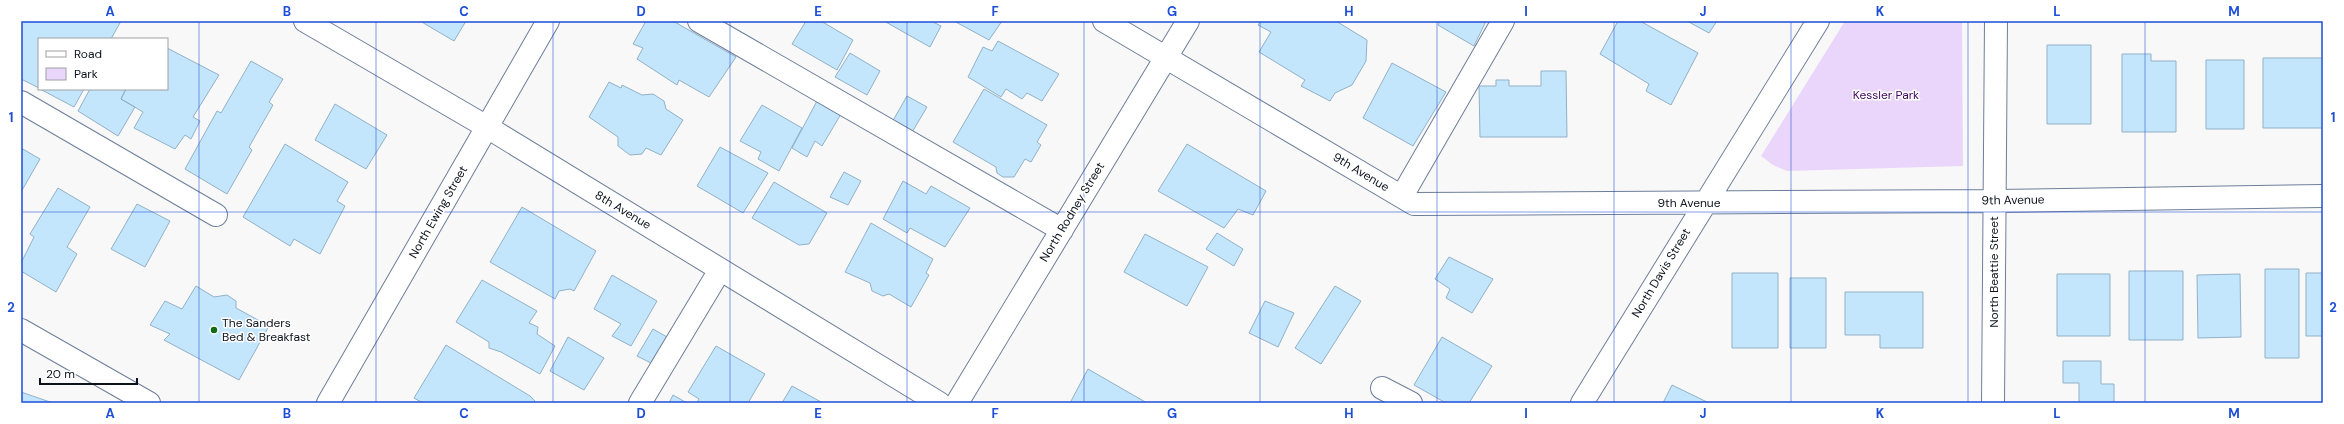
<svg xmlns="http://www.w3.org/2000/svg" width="2344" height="424" font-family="'DM Sans',sans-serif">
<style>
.green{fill:#ead6fb}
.building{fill:#c4e6fd;stroke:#91b1c7}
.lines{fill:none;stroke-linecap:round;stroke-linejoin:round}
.minor-casing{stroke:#6e7e9a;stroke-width:24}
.minor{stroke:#fff;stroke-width:22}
.grid{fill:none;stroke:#1d4ed8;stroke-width:1;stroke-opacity:0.55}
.poi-dot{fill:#0f6c16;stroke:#fff;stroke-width:1.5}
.labels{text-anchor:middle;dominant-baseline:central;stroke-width:3;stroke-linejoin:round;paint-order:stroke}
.park-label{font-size:12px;fill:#40045e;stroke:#fff}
.street-label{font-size:12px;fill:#0c121c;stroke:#fff}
.poi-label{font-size:12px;fill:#0c121c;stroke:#fff;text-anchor:start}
.neatline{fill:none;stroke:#1d4ed8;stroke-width:1.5}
.grid-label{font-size:13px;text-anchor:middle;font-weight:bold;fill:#1d4ed8}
</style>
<rect width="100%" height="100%" fill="#f8f8f8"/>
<path class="green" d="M 1845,21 L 1962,21 L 1963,166 L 1787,171 L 1773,165 L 1761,156 Z"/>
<path class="building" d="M 21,21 L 121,21 L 111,39 L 39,39 L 39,88 L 21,79 Z
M 420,21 L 466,21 L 454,41 Z
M 646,21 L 673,21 L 736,57 L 709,97 L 679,80 L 677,85 L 637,59 L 643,48 L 633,44 Z
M 806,21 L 821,21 L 853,40 L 837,70 L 792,44 Z
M 884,21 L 931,21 L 941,26 L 930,47 Z
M 954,21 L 1002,21 L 989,40 Z
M 1261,21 L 1336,21 L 1367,40 L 1366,61 L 1352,85 L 1335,93 L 1330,101 L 1301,86 L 1305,80 L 1259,52 L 1271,32 L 1258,25 Z
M 1440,21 L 1486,21 L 1474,46 L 1438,25 Z
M 1618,21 L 1640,21 L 1698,53 L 1671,105 L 1646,91 L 1649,84 L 1600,54 Z
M 1687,21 L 1717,21 L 1709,33 Z
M 998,41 L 1059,74 L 1042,101 L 1027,93 L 1022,99 L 1006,89 L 1001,97 L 968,77 L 983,47 L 992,51 Z
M 2047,45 L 2091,45 L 2091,124 L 2047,124 Z
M 167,48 L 219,75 L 193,117 L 200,121 L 191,139 L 185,135 L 175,149 L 134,128 L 143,112 L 121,99 L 126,89 L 167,89 Z
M 850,53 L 880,71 L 867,95 L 835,77 Z
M 2122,54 L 2151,54 L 2151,61 L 2176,61 L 2176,132 L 2122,132 Z
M 2263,58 L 2323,58 L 2323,128 L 2263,128 Z
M 2206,60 L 2244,60 L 2244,129 L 2206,129 Z
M 251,61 L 283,79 L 269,102 L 273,105 L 249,147 L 252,150 L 227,194 L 185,169 L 217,111 L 221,113 Z
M 1392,63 L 1446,92 L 1413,146 L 1363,118 Z
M 1541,71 L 1566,71 L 1567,137 L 1480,137 L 1479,86 L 1496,86 L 1496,80 L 1509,80 L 1509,86 L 1541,86 Z
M 609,82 L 621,88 L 622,85 L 642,95 L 653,94 L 664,101 L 666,109 L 683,120 L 661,155 L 646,148 L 642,154 L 630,155 L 618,146 L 618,137 L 589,117 Z
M 40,89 L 84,89 L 74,107 Z
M 90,89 L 126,89 L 121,99 L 135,107 L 118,136 L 78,111 Z
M 984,89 L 1047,125 L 1037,142 L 1041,145 L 1031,162 L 1025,159 L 1014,177 L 1003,177 L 997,173 L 996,167 L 953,142 Z
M 907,96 L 927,107 L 911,134 L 891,124 Z
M 817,101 L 841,114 L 822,146 L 815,141 L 807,157 L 792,148 Z
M 335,104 L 387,135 L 366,169 L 315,140 Z
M 762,105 L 802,128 L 779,171 L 758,159 L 761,152 L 740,141 Z
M 285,144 L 348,182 L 337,201 L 345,206 L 320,254 L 294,239 L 290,246 L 243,217 Z
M 1187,144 L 1266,191 L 1253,215 L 1238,209 L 1224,228 L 1158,191 Z
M 720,147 L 768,173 L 743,213 L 697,186 Z
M 21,148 L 40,159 L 21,192 Z
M 844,172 L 861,181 L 848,205 L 830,197 Z
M 903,181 L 926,194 L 931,186 L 970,208 L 945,247 L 910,228 L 907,233 L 883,219 Z
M 774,182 L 827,213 L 809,244 L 799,245 L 752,218 Z
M 58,188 L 90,207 L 67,247 L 77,254 L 56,292 L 21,271 L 21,263 L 34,237 L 30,234 Z
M 137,204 L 170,221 L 145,267 L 111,249 Z
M 522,207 L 596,251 L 574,291 L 570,289 L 559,291 L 555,299 L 490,262 Z
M 871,223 L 933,259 L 926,273 L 929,275 L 911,307 L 889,294 L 883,296 L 872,291 L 870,283 L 845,272 Z
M 1217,233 L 1243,249 L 1234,266 L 1206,249 Z
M 1145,234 L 1208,267 L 1187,306 L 1124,272 Z
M 1449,257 L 1493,279 L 1472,313 L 1446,298 L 1450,289 L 1435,279 Z
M 2265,269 L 2299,269 L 2299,358 L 2265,358 Z
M 2129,271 L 2183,271 L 2183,340 L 2129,340 Z
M 1732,273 L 1778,273 L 1778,348 L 1732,348 Z
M 2306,273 L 2323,273 L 2323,336 L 2306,336 Z
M 2057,274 L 2110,274 L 2110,336 L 2057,336 Z
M 2240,274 L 2241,337 L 2198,338 L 2197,275 Z
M 612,275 L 657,301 L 631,346 L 612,336 L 621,324 L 594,309 Z
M 1790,278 L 1826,278 L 1826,348 L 1790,348 Z
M 482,280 L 537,311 L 529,323 L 538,327 L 537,334 L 555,346 L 540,374 L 501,352 L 489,348 L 489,342 L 456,322 Z
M 196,286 L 214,297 L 227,295 L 236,301 L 236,308 L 269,326 L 239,380 L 164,340 L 170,334 L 150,325 L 165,301 L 182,309 Z
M 1335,286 L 1361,301 L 1321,364 L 1295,348 Z
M 1845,292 L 1923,292 L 1923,348 L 1880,348 L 1880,335 L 1845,335 Z
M 1265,301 L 1294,313 L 1278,347 L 1249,333 Z
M 653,329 L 667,337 L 651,363 L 637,356 Z
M 568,337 L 604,358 L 584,390 L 550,371 Z
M 1442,337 L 1492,366 L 1469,403 L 1446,403 L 1414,385 Z
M 446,345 L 530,396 L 535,401 L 534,403 L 423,403 L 414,398 Z
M 716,346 L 765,374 L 748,403 L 697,403 L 699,399 L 688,392 Z
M 2063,361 L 2101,361 L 2101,384 L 2114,384 L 2114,403 L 2079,403 L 2079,383 L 2063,383 Z
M 1088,369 L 1147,403 L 1070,403 Z
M 1672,385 L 1709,403 L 1663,403 Z
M 792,386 L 823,403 L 782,403 Z
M 21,392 L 53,403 L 21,403 Z
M 673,395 L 687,403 L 669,403 Z"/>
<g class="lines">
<g class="minor-casing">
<path id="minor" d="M 305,21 L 487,127 L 939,403
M 699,21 L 1062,230
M 1104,21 L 1414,204 L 1994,201 L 2323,196
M 21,102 L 216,215
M 1402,196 L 1503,21
M 21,330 L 149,403
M 1382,388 L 1411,403
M 328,403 L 548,21
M 640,403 L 720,270
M 957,403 L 1188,21
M 1582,403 L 1818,21
M 1993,403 L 1996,21"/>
</g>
<use href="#minor" class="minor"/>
</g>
<path class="grid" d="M 199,21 L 199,403M 376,21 L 376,403M 553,21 L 553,403M 730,21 L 730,403M 907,21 L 907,403M 1084,21 L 1084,403M 1260,21 L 1260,403M 1437,21 L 1437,403M 1614,21 L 1614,403M 1791,21 L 1791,403M 1968,21 L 1968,403M 2145,21 L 2145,403M 21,212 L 2323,212"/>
<circle class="poi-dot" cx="214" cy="330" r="4"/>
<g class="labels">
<g class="park-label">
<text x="1886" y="95">Kessler Park</text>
</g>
<g class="street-label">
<text transform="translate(1361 172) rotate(31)">9th Avenue</text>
<text transform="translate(2013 200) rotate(-1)">9th Avenue</text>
<text x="1689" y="203">9th Avenue</text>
<text transform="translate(623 210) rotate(31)">8th Avenue</text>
<text transform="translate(438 212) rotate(-60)">North Ewing Street</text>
<text transform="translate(1072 212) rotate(-59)">North Rodney Street</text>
<text transform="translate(1994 272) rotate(-90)">North Beattie Street</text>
<text transform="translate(1661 273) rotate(-59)">North Davis Street</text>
</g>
<g class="poi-label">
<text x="222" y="323">The Sanders<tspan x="222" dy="14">Bed &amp; Breakfast</tspan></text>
</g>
</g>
<rect width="2344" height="424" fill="none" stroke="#ffffff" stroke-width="44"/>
<rect x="38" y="38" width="130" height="52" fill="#ffffff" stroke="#9ea0a4"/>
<rect x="46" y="51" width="20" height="6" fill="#ffffff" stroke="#9ea0a4"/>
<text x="74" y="58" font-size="12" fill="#0c121c">Road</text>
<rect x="46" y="68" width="20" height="12" fill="#ead6fb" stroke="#9ea0a4"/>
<text x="74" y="78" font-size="12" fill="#0c121c">Park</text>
<path d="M40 378v6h97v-6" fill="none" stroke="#0c121c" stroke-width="2"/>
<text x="46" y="378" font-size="12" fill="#0c121c" stroke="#ffffff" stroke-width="3" paint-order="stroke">20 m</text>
<rect x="22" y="22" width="2300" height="380" class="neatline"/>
<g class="grid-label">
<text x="110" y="16">A</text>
<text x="287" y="16">B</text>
<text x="464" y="16">C</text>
<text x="641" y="16">D</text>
<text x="818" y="16">E</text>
<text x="995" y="16">F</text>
<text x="1172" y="16">G</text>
<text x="1349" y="16">H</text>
<text x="1526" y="16">I</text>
<text x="1703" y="16">J</text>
<text x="1880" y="16">K</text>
<text x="2057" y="16">L</text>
<text x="2234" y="16">M</text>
<text x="11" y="122">1</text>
<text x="2333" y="122">1</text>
<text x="11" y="312">2</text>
<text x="2333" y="312">2</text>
<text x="110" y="418">A</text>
<text x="287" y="418">B</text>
<text x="464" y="418">C</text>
<text x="641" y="418">D</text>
<text x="818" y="418">E</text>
<text x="995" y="418">F</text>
<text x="1172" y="418">G</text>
<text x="1349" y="418">H</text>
<text x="1526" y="418">I</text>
<text x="1703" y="418">J</text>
<text x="1880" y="418">K</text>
<text x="2057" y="418">L</text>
<text x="2234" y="418">M</text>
</g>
</svg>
